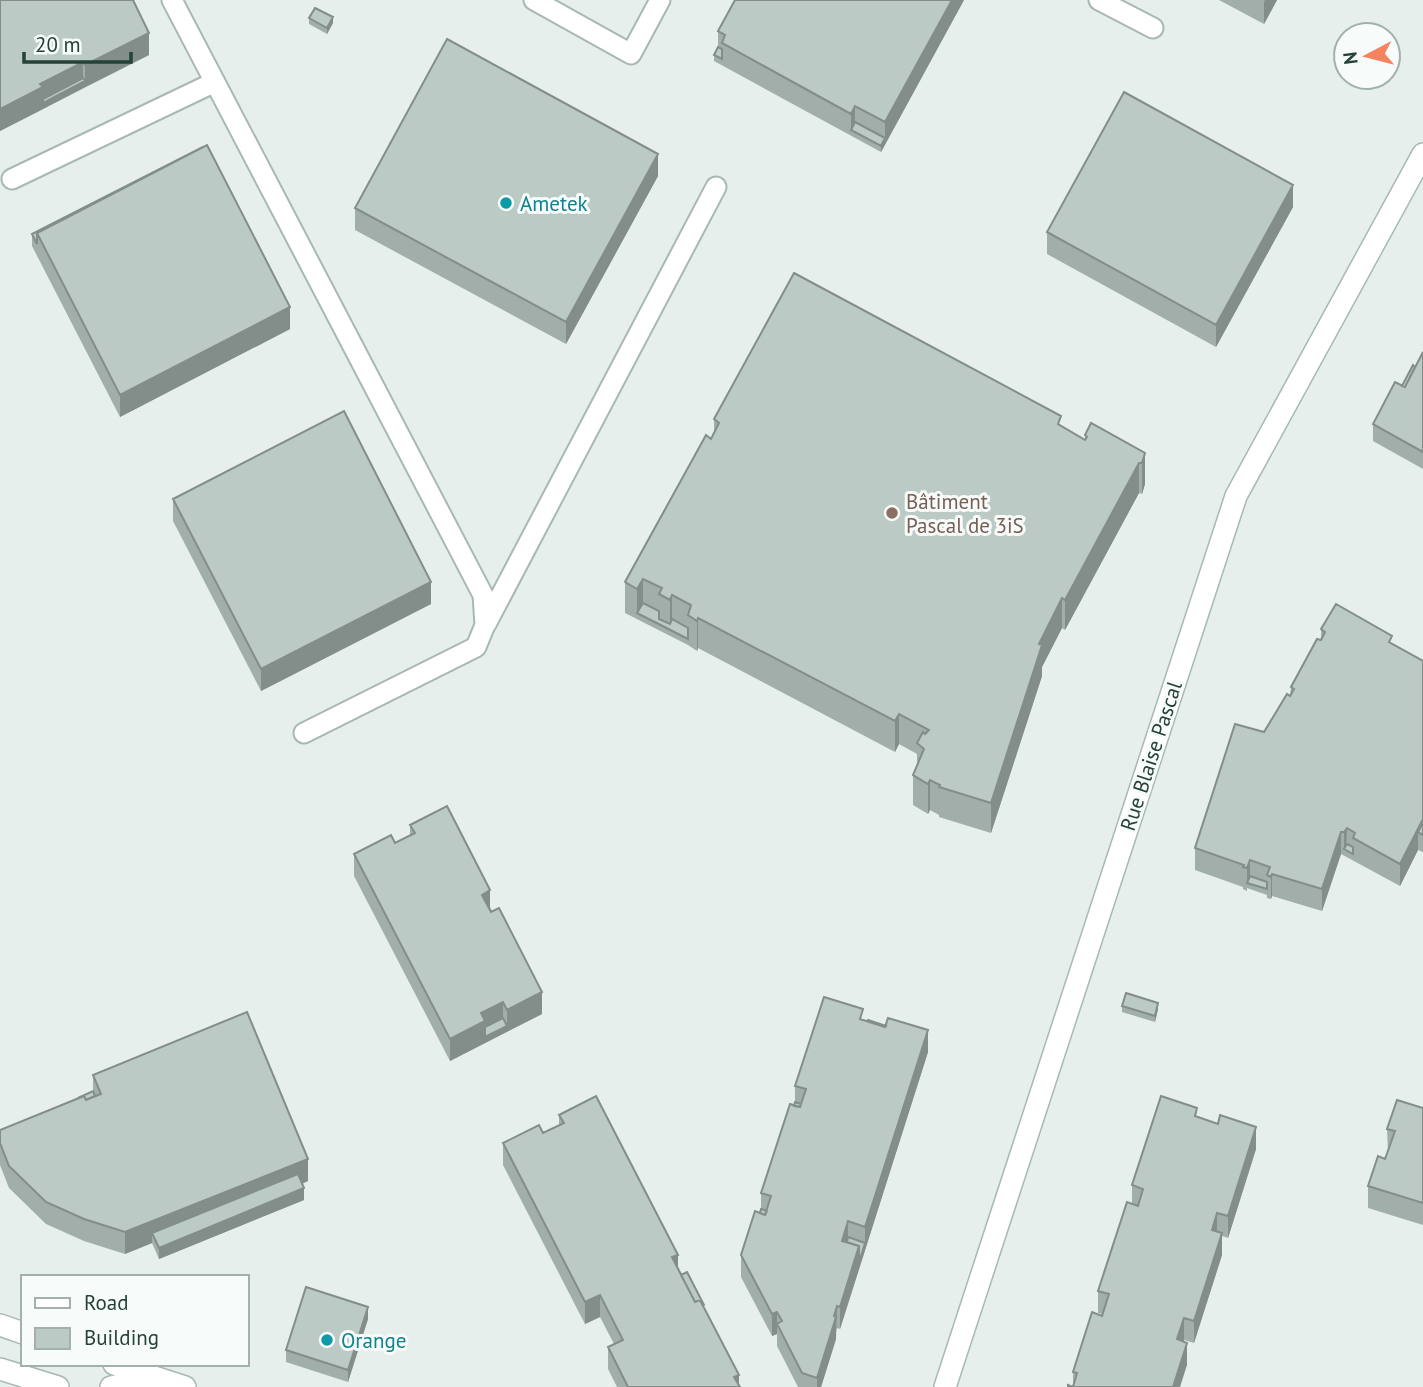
<svg xmlns="http://www.w3.org/2000/svg" width="1423" height="1387" font-family="'PT Sans',sans-serif">
<style>
.lines{fill:none;stroke-linecap:round;stroke-linejoin:round}
.lane-casing{stroke:#a8b8b2;stroke-width:23}
.street-casing{stroke:#a8b8b2;stroke-width:24}
.lane{stroke:#fff;stroke-width:19}
.street{stroke:#fff;stroke-width:21}
.wall{fill:#a1aea9}
.shaded-wall{fill:#838d89}
.building{fill:#bbcac4;stroke:#838d89;stroke-width:2}
.culture-dot{fill:#0f9aa8;stroke:#f7fbf9;stroke-width:2.5}
.education-dot{fill:#8d6e63;stroke:#f7fbf9;stroke-width:2.5}
.labels{text-anchor:middle;dominant-baseline:central;stroke-width:6;stroke-linejoin:round;paint-order:stroke}
.culture-label{font-size:21px;fill:#0d838f;stroke:#f7fbf9;text-anchor:start}
.education-label{font-size:21px;fill:#785e54;stroke:#f7fbf9;text-anchor:start}
.street-label{font-size:21px;fill:#24423a;stroke:#f7fbf9}
</style>
<rect width="100%" height="100%" fill="#e6efeb"/>
<g class="lines">
<g class="lane-casing">
<path id="lane" d="M 172,0 L 483,595 L 485,625 L 476,647 L 304,733
M 534,0 L 631,54 L 660,0
M 1099,0 L 1153,28
M 12,179 L 215,82
M 486,624 L 716,187"/>
</g>
<g class="street-casing">
<path id="street" d="M 0,1325 L 23,1333
M 114,1364 L 185,1387
M 0,1369 L 58,1387
M 111,1387 L 153,1378
M 945,1387 L 1236,496 L 1423,154"/>
</g>
<use href="#lane" class="lane"/>
<use href="#street" class="street"/>
</g>
<path class="wall" d="M 0,0 L 149,55 L 0,131 Z
M 735,0 L 964,0 L 881,152 L 714,61 L 714,55 L 718,47 L 718,31 Z
M 1219,0 L 1277,0 L 1264,24 Z
M 309,18 L 333,23 L 327,34 L 309,24 Z
M 203,147 L 290,329 L 120,417 L 32,246 L 32,234 Z
M 658,176 L 566,344 L 355,230 L 355,208 Z
M 1293,207 L 1216,347 L 1047,254 L 1047,232 Z
M 1423,352 L 1423,469 L 1373,441 L 1373,424 L 1402,386 L 1415,367 Z
M 714,419 L 1061,425 L 1085,439 L 1085,435 L 1145,453 L 1145,484 L 1142,494 L 1139,493 L 1065,630 L 1062,628 L 1042,667 L 1042,676 L 991,833 L 939,817 L 939,815 L 930,810 L 928,814 L 913,805 L 913,775 L 917,765 L 917,754 L 899,744 L 895,752 L 698,648 L 697,651 L 688,645 L 625,613 L 625,582 L 711,439 L 714,432 Z
M 173,499 L 431,604 L 261,691 L 173,521 Z
M 1321,629 L 1392,644 L 1423,661 L 1423,852 L 1418,850 L 1400,886 L 1341,854 L 1322,911 L 1272,896 L 1271,899 L 1267,898 L 1267,895 L 1247,888 L 1247,891 L 1243,889 L 1243,887 L 1195,870 L 1195,848 L 1264,732 L 1290,696 L 1291,687 L 1321,639 Z
M 410,825 L 490,907 L 542,1014 L 450,1061 L 354,876 L 354,854 L 395,843 L 410,836 Z
M 1122,1006 L 1158,1009 L 1155,1022 L 1122,1012 Z
M 863,1020 L 928,1052 L 840,1329 L 837,1328 L 836,1331 L 836,1339 L 821,1387 L 798,1387 L 777,1346 L 777,1334 L 772,1336 L 741,1277 L 741,1255 L 761,1209 L 761,1193 L 794,1106 L 795,1102 L 795,1086 Z
M 93,1075 L 308,1181 L 302,1184 L 304,1200 L 159,1259 L 152,1243 L 125,1254 L 84,1241 L 46,1224 L 9,1188 L 0,1165 L 0,1130 L 93,1091 Z
M 1423,1108 L 1423,1225 L 1368,1208 L 1368,1186 L 1385,1159 L 1388,1151 L 1387,1129 Z
M 559,1115 L 678,1267 L 740,1387 L 617,1387 L 608,1369 L 608,1347 L 614,1344 L 600,1317 L 585,1324 L 503,1165 L 503,1143 L 543,1133 L 559,1125 Z
M 1197,1117 L 1256,1149 L 1228,1238 L 1222,1236 L 1222,1255 L 1194,1343 L 1184,1340 L 1187,1365 L 1073,1387 L 1073,1372 L 1103,1314 L 1098,1313 L 1098,1291 L 1132,1204 L 1132,1185 Z
M 368,1319 L 348,1382 L 286,1362 L 286,1350 Z"/>
<path class="shaded-wall" d="M 952,0 L 964,0 L 881,152 L 881,146 L 885,138 L 885,122 Z
M 1265,0 L 1277,0 L 1264,24 L 1264,2 Z
M 333,17 L 333,23 L 327,34 L 327,28 Z
M 149,33 L 149,55 L 85,87 L 85,65 Z
M 83,62 L 83,83 L 85,81 L 85,87 L 43,109 L 43,103 L 43,109 L 0,131 L 0,109 L 40,84 Z
M 855,106 L 855,128 L 851,130 L 851,114 Z
M 658,154 L 658,176 L 566,344 L 566,322 Z
M 1293,185 L 1293,207 L 1216,347 L 1216,325 Z
M 290,307 L 290,329 L 120,417 L 120,395 Z
M 1145,453 L 1145,484 L 1142,494 L 1142,463 Z
M 1139,463 L 1139,493 L 1065,630 L 1065,600 Z
M 643,579 L 643,609 L 637,613 L 637,589 Z
M 431,582 L 431,604 L 261,691 L 261,669 Z
M 672,595 L 672,625 L 670,630 L 670,600 Z
M 1062,598 L 1062,628 L 1042,667 L 1042,676 L 991,833 L 991,803 L 1039,644 Z
M 698,618 L 698,648 L 697,651 L 697,621 Z
M 899,714 L 899,744 L 895,752 L 895,721 Z
M 930,780 L 930,810 L 928,814 L 928,784 Z
M 1423,819 L 1423,835 L 1418,832 L 1418,850 L 1400,886 L 1400,864 Z
M 1347,828 L 1346,850 L 1344,849 L 1344,832 Z
M 1341,832 L 1341,854 L 1322,911 L 1322,889 Z
M 1250,860 L 1250,882 L 1247,883 L 1247,891 L 1247,868 Z
M 1272,874 L 1272,896 L 1271,899 L 1271,877 Z
M 490,890 L 490,912 L 482,895 Z
M 542,992 L 542,1014 L 450,1061 L 450,1039 L 481,1013 L 503,1002 L 503,1024 L 507,1026 L 507,1010 Z
M 1158,1003 L 1158,1009 L 1155,1022 L 1155,1016 Z
M 928,1030 L 928,1052 L 840,1329 L 840,1307 L 859,1246 L 865,1243 L 865,1227 Z
M 1256,1127 L 1256,1149 L 1228,1238 L 1228,1216 Z
M 308,1159 L 308,1181 L 156,1242 L 152,1233 L 152,1243 L 125,1254 L 125,1232 Z
M 304,1188 L 304,1200 L 159,1259 L 159,1248 Z
M 1217,1213 L 1217,1235 L 1212,1230 Z
M 848,1221 L 848,1243 L 842,1241 Z
M 1222,1233 L 1222,1255 L 1194,1343 L 1194,1321 Z
M 678,1255 L 678,1277 L 672,1257 Z
M 600,1295 L 600,1317 L 585,1324 L 585,1302 Z
M 837,1306 L 836,1339 L 821,1387 L 817,1387 L 817,1378 Z
M 368,1307 L 368,1319 L 348,1382 L 348,1370 Z
M 777,1312 L 777,1334 L 772,1336 L 772,1314 Z
M 1184,1318 L 1184,1340 L 1177,1362 L 1177,1339 Z
M 1187,1343 L 1187,1365 L 1180,1387 L 1173,1387 Z
M 739,1375 L 739,1387 L 734,1377 Z"/>
<path class="building" d="M 0,0 L 133,0 L 149,33 L 85,65 L 83,62 L 40,84 L 43,87 L 0,109 Z
M 735,0 L 952,0 L 885,122 L 855,106 L 851,114 L 722,43 L 725,35 L 718,31 Z
M 315,8 L 333,17 L 327,28 L 309,18 Z
M 447,39 L 658,154 L 566,322 L 355,208 Z
M 718,47 L 722,49 L 722,59 L 714,55 Z
M 83,78 L 85,81 L 43,103 L 43,99 Z
M 1124,92 L 1293,185 L 1216,325 L 1047,232 Z
M 855,122 L 885,138 L 881,146 L 851,130 Z
M 207,145 L 290,307 L 120,395 L 37,233 Z
M 203,147 L 37,233 L 37,244 L 32,234 Z
M 794,273 L 1061,416 L 1058,424 L 1085,440 L 1087,437 L 1085,435 L 1091,423 L 1145,453 L 1142,463 L 1139,463 L 1065,600 L 1062,598 L 1039,644 L 1042,645 L 991,803 L 939,787 L 940,785 L 930,780 L 928,784 L 913,775 L 924,749 L 917,743 L 923,732 L 925,734 L 929,730 L 899,714 L 895,721 L 698,618 L 697,621 L 688,615 L 691,605 L 672,595 L 670,600 L 659,594 L 662,588 L 643,579 L 637,589 L 625,582 L 706,435 L 711,439 L 719,423 L 714,419 Z
M 1423,352 L 1423,452 L 1373,424 L 1395,382 L 1405,387 Z
M 1413,365 L 1415,367 L 1405,387 L 1402,386 Z
M 344,411 L 431,582 L 261,669 L 173,499 Z
M 643,603 L 659,611 L 659,619 L 670,624 L 672,619 L 688,628 L 688,639 L 637,613 Z
M 1336,604 L 1392,636 L 1389,642 L 1423,661 L 1423,819 L 1400,864 L 1353,838 L 1355,833 L 1347,828 L 1344,832 L 1341,832 L 1322,889 L 1272,874 L 1271,877 L 1267,875 L 1270,867 L 1250,860 L 1247,868 L 1243,867 L 1244,865 L 1195,848 L 1235,724 L 1264,732 L 1287,694 L 1290,696 L 1294,689 L 1291,687 L 1317,639 L 1321,640 L 1325,632 L 1321,629 Z
M 447,806 L 490,890 L 482,895 L 491,912 L 499,908 L 542,992 L 507,1010 L 503,1002 L 481,1013 L 485,1021 L 450,1039 L 354,854 L 391,835 L 395,843 L 415,833 L 410,825 Z
M 1423,823 L 1423,835 L 1418,832 Z
M 1347,844 L 1353,847 L 1353,854 L 1344,849 Z
M 1250,876 L 1267,882 L 1267,889 L 1247,883 Z
M 1126,993 L 1158,1003 L 1155,1016 L 1122,1006 Z
M 824,997 L 863,1009 L 860,1019 L 885,1027 L 888,1018 L 928,1030 L 865,1227 L 848,1221 L 842,1241 L 859,1246 L 840,1307 L 837,1306 L 834,1316 L 836,1317 L 817,1378 L 802,1373 L 777,1324 L 782,1321 L 777,1312 L 772,1314 L 741,1255 L 755,1211 L 765,1215 L 771,1196 L 761,1193 L 790,1104 L 800,1107 L 806,1089 L 795,1086 Z
M 247,1012 L 308,1159 L 125,1232 L 84,1219 L 46,1202 L 9,1166 L 0,1143 L 0,1130 L 84,1096 L 86,1100 L 101,1094 L 93,1075 Z
M 503,1018 L 507,1026 L 485,1037 L 485,1027 Z
M 868,1020 L 886,1026 L 885,1027 L 867,1021 Z
M 93,1091 L 95,1096 L 86,1100 L 84,1096 L 78,1098 Z
M 596,1096 L 678,1255 L 672,1257 L 695,1302 L 700,1300 L 739,1375 L 734,1377 L 740,1387 L 628,1387 L 608,1347 L 623,1340 L 600,1295 L 585,1302 L 503,1143 L 539,1125 L 543,1133 L 564,1123 L 559,1115 Z
M 1161,1096 L 1197,1108 L 1195,1116 L 1218,1124 L 1220,1115 L 1256,1127 L 1228,1216 L 1217,1213 L 1212,1230 L 1222,1233 L 1194,1321 L 1184,1318 L 1177,1339 L 1187,1343 L 1173,1387 L 1068,1387 L 1068,1385 L 1073,1387 L 1077,1373 L 1073,1372 L 1092,1312 L 1102,1316 L 1109,1294 L 1098,1291 L 1127,1202 L 1138,1206 L 1143,1189 L 1132,1185 Z
M 1397,1100 L 1423,1108 L 1423,1203 L 1368,1186 L 1378,1156 L 1385,1159 L 1395,1131 L 1387,1129 Z
M 795,1102 L 801,1104 L 800,1107 L 794,1106 Z
M 298,1174 L 304,1188 L 159,1248 L 152,1233 Z
M 761,1209 L 767,1211 L 765,1215 L 760,1213 Z
M 848,1237 L 865,1243 L 859,1263 L 859,1246 L 847,1242 Z
M 687,1272 L 704,1305 L 703,1306 L 700,1300 L 695,1302 L 681,1275 Z
M 306,1287 L 368,1307 L 348,1370 L 286,1350 Z"/>
<g class="culture-dot">
<circle cx="506" cy="203" r="7"/>
<circle cx="327" cy="1340" r="7"/>
</g>
<circle class="education-dot" cx="892" cy="513" r="7"/>
<g class="labels">
<g class="culture-label">
<text x="520" y="203">Ametek</text>
<text x="341" y="1340">Orange</text>
</g>
<g class="education-label">
<text x="906" y="501">Bâtiment<tspan x="906" dy="24">Pascal de 3iS</tspan></text>
</g>
<g class="street-label">
<text transform="translate(1151 756) rotate(-72)">Rue Blaise Pascal</text>
</g>
</g>
<rect x="21" y="1275" width="228" height="91" fill="#f7fbf9" stroke="#a3b1ad" stroke-width="2"/>
<rect x="35" y="1298" width="35" height="10" fill="#ffffff" stroke="#a3b1ad" stroke-width="2"/>
<text x="84" y="1310" font-size="21" fill="#24423a">Road</text>
<rect x="35" y="1328" width="35" height="21" fill="#bbcac4" stroke="#a3b1ad" stroke-width="2"/>
<text x="84" y="1345" font-size="21" fill="#24423a">Building</text>
<g transform="translate(1367 56) rotate(263)"><circle r="33" fill="#f7fbf9" stroke="#a3b1ad" stroke-width="2"/>
<path d="M0-5L12 26L0 18L-12 26Z" fill="#f4845f"/>
<text y="-10" font-size="19" font-weight="bold" text-anchor="middle" fill="#24423a">N</text>
</g>
<path d="M24 52v10h107v-10" fill="none" stroke="#24423a" stroke-width="3.5"/>
<text x="35" y="52" font-size="21" fill="#24423a" stroke="#f7fbf9" stroke-width="5" paint-order="stroke">20 m</text>
</svg>
